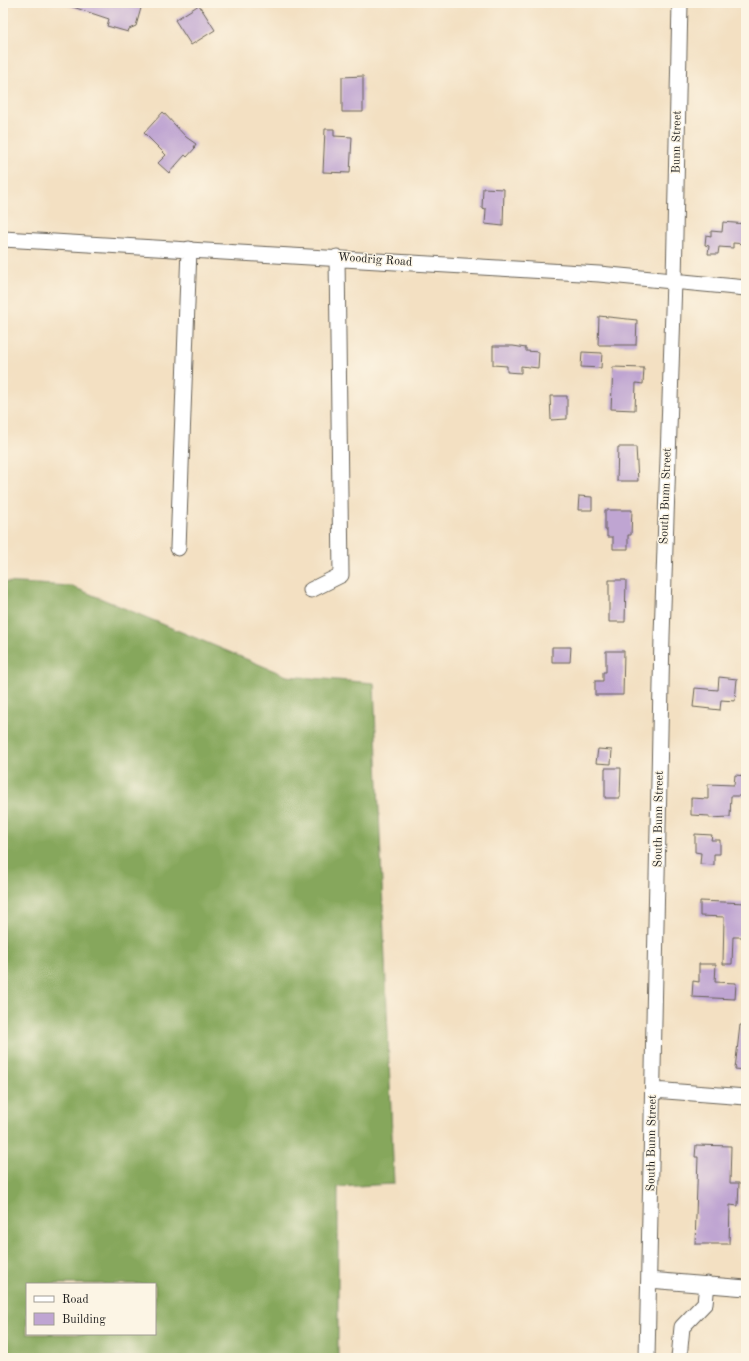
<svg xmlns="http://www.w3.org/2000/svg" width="749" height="1361" font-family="'Old Standard TT',serif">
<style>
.forest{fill:#86a75c;stroke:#51623c;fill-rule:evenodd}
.building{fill:#bfa5d2}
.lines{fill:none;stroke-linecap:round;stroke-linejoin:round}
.minor-casing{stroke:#676156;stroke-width:17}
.minor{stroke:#fff;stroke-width:15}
.labels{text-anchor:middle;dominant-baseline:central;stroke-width:3;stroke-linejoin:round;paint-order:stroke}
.street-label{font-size:12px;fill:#1c1c1c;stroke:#fcf5e5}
</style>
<rect width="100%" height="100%" fill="#fcf5e5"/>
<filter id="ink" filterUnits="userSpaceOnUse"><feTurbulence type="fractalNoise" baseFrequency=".025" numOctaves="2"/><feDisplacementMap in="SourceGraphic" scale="8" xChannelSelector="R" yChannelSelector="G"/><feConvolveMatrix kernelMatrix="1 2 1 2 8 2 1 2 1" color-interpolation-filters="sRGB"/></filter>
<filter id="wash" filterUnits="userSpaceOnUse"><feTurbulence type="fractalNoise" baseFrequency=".012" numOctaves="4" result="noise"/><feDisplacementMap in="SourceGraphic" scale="16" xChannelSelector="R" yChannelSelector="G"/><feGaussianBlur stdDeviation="0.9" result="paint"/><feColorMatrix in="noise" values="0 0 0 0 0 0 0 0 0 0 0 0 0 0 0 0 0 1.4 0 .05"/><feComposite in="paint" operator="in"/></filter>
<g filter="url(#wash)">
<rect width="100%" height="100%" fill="#f3e0c2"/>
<path class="forest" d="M 3,582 L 71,586 L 287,676 L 374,683 L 394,1184 L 338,1187 L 338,1358 L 3,1358 ZM 27,1284 L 155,1284 L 155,1334 L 27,1334 Z"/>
<g id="blocks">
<path class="building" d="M 67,3 L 137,3 L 136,6 L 141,8 L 136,26 L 129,29 L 128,32 L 107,26 L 109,19 L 67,5 Z
M 199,5 L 215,30 L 191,45 L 175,20 Z
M 363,76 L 363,112 L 342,112 L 342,77 Z
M 163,112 L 186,137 L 196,144 L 194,147 L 195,148 L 187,157 L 185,155 L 169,173 L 158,163 L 166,155 L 144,133 Z
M 325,129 L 334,129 L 334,136 L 352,137 L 350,173 L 323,172 Z
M 483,188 L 504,189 L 503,226 L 485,224 L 486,209 L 482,208 Z
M 723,222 L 746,224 L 746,244 L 733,243 L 733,248 L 719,247 L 718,254 L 708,254 L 709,246 L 705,245 L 706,235 L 711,236 L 711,231 L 722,232 Z
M 599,316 L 637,320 L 636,345 L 598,345 Z
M 493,346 L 513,346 L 526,348 L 526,351 L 539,352 L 538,368 L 521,366 L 521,373 L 507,372 L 507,366 L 493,365 Z
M 582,352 L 602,353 L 601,368 L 581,367 Z
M 613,367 L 644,368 L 643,384 L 636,383 L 635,410 L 611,409 Z
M 550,396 L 567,396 L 567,419 L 551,420 Z
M 618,447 L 636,447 L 638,481 L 617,481 Z
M 579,496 L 592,497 L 592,510 L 578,510 Z
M 605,510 L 632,510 L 631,535 L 628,535 L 628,549 L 613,549 L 613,537 L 607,537 L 607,530 L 605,530 Z
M 609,580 L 626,580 L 625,622 L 609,622 Z
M 552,647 L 571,647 L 570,662 L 552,662 Z
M 606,651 L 624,651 L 623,695 L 595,695 L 595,681 L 603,681 L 603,672 L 606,672 Z
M 719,677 L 737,679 L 735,701 L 721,700 L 720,710 L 693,707 L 695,688 L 718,690 Z
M 598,749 L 612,750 L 611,764 L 596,763 Z
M 605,768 L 621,768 L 620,798 L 605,798 Z
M 735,775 L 746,776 L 746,796 L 731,796 L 730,817 L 709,818 L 709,816 L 691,815 L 691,798 L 708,799 L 708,784 L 734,785 Z
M 695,834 L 712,835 L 711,840 L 720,840 L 720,854 L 714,854 L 714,865 L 700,864 L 701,853 L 695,852 Z
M 700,901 L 746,903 L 746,937 L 733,937 L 732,964 L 723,964 L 724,917 L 700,916 Z
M 699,964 L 716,964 L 715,982 L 736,983 L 735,999 L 692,997 L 693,981 L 699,982 Z
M 740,1025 L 746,1025 L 746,1070 L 735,1069 Z
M 696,1145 L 731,1146 L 730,1183 L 739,1183 L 738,1206 L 730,1205 L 729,1244 L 695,1244 L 698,1157 L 695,1157 Z"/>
</g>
</g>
<g filter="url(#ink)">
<use href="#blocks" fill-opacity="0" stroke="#676156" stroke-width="1"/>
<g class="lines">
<g class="minor-casing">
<path id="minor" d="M 3,239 L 599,274 L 746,288
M 178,548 L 189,249
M 311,590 L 341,575 L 337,257
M 653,1090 L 746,1097
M 649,1280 L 746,1288
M 647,1358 L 662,636 L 674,281 L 680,3
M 679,1358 L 682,1327 L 705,1303 L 707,1284"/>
</g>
<use href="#minor" class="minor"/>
</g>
</g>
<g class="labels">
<g class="street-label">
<text transform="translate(677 142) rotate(-89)">Bunn Street</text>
<text transform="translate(375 260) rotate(4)">Woodrig Road</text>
<text transform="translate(666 496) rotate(-88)">South Bunn Street</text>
<text transform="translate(659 819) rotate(-89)">South Bunn Street</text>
<text transform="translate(652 1143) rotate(-89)">South Bunn Street</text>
</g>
</g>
<rect width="749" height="1361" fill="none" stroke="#fcf5e5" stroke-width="16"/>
<rect x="26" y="1283" width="130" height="52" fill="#fcf5e5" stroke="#a29e95"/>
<rect x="34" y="1296" width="20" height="6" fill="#ffffff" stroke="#a29e95"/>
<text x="62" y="1303" font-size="12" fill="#1c1c1c">Road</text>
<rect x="34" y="1313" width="20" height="12" fill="#bfa5d2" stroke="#a29e95"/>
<text x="62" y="1323" font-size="12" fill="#1c1c1c">Building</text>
</svg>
